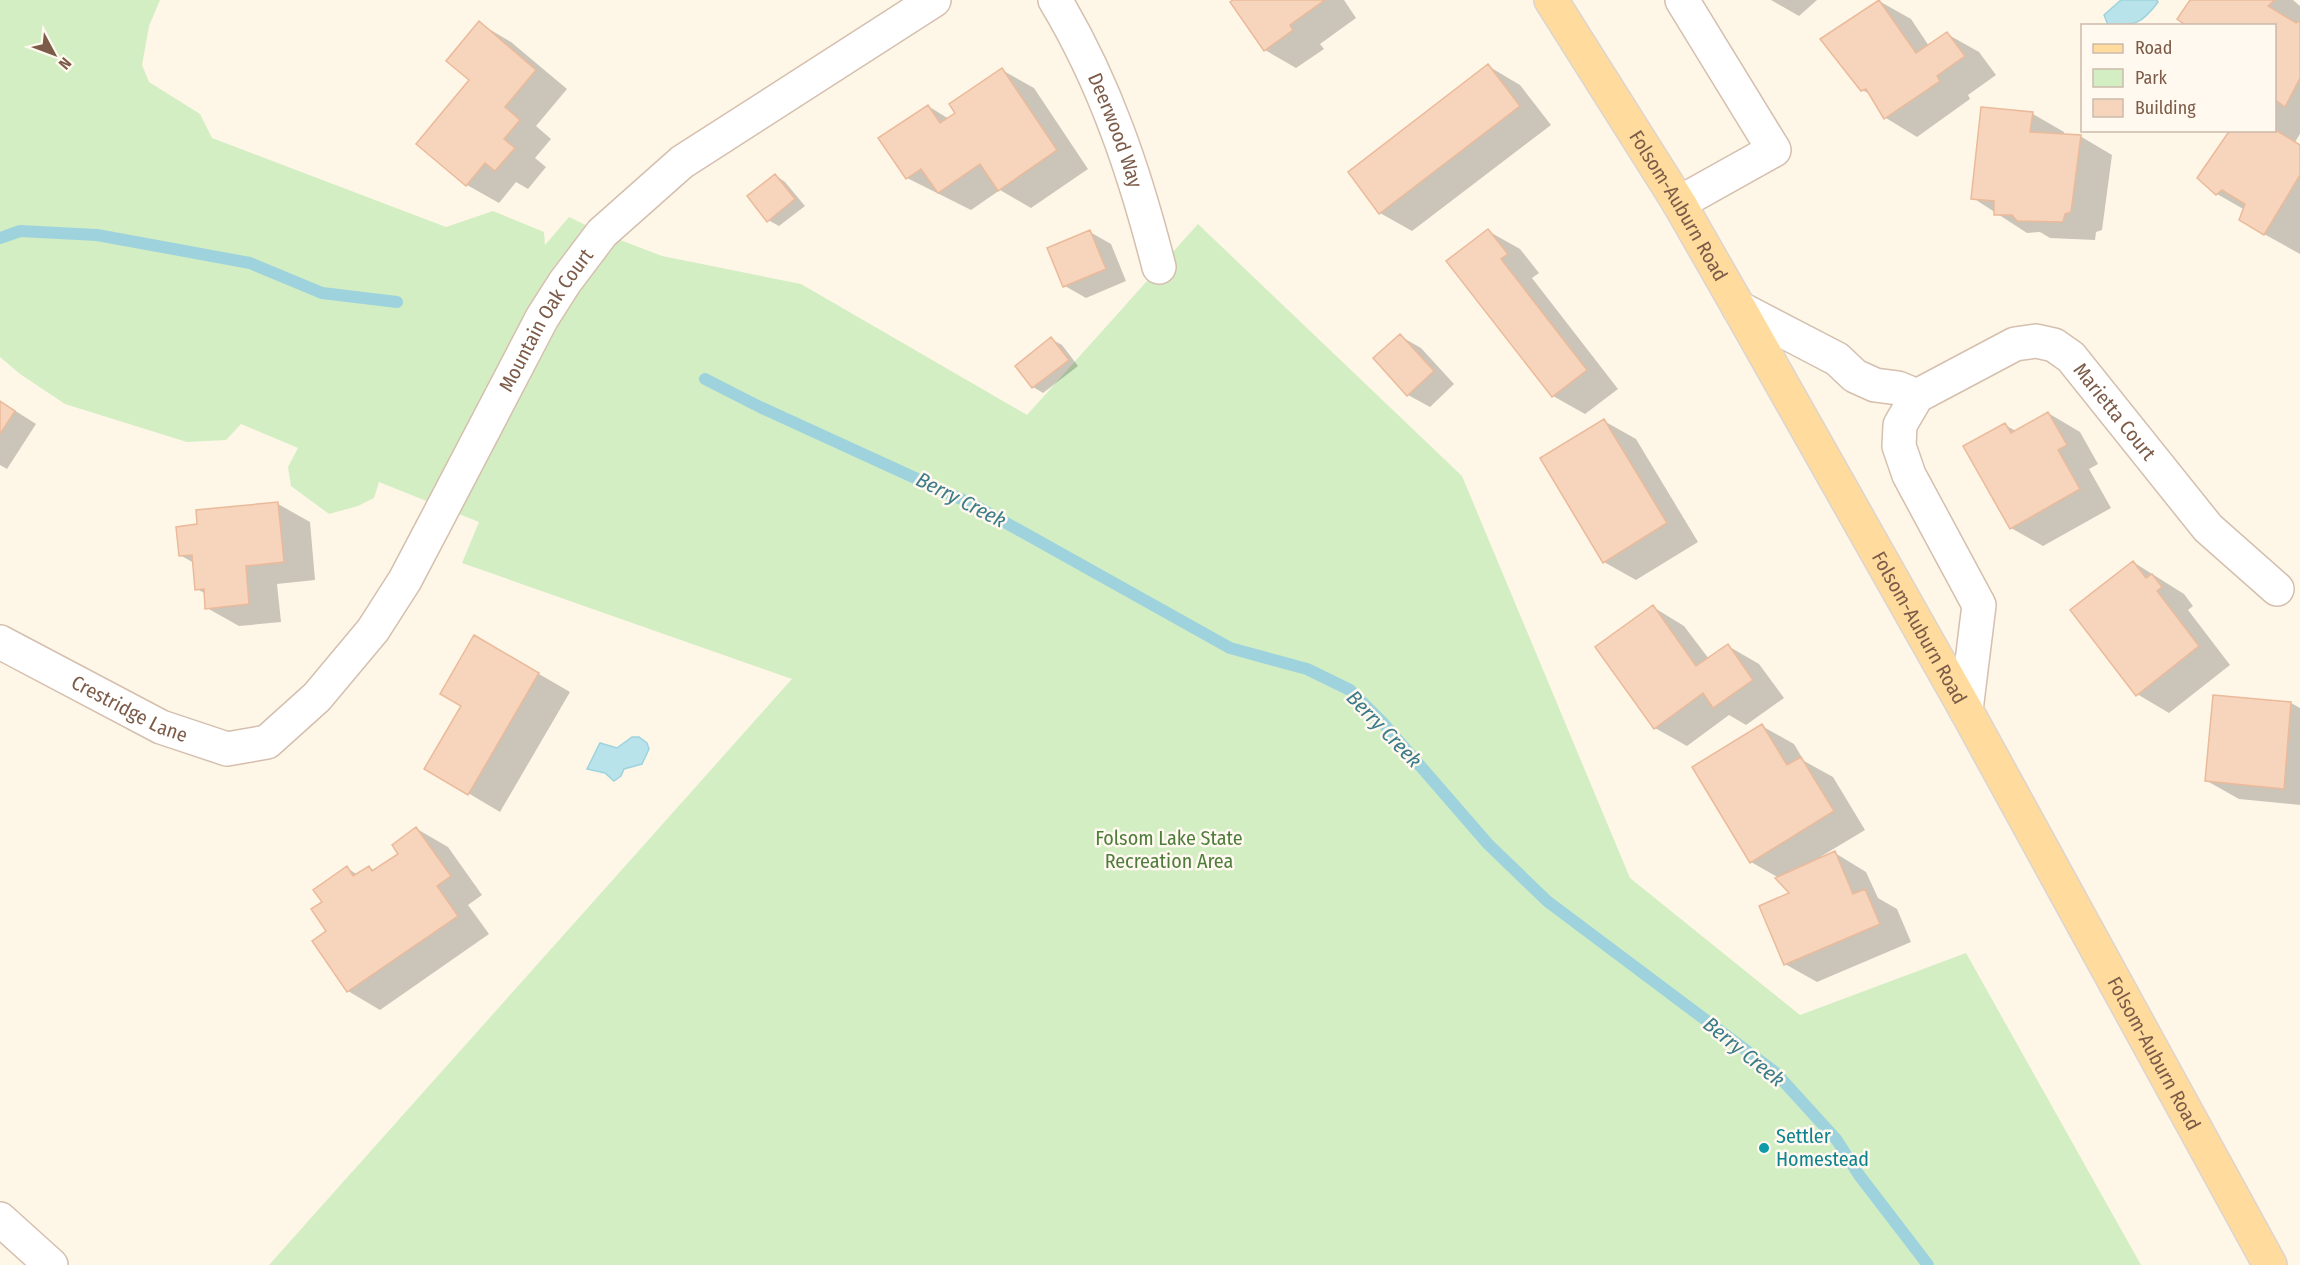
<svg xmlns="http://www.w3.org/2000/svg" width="2300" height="1265" font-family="'Fira Sans Condensed',sans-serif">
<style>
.green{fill:#d4eec3}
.water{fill:#b9e3eb;stroke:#9ed3de;stroke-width:1.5}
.shadow{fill:#0003}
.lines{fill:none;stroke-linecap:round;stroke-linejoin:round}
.stream{stroke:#9ed3de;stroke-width:12}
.building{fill:#f7d4bc;stroke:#ebba9a;stroke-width:1.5}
.minor-casing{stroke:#d5bfae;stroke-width:36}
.major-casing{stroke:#ddd4cf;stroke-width:36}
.minor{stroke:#fff;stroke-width:33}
.major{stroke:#ffdc9d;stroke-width:33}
.culture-dot{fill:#0f9aa8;stroke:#fff9ef;stroke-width:2}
.labels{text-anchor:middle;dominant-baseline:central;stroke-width:5;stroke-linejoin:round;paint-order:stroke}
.street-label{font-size:20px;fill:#7c5b48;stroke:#fff9ef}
.park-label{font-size:20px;fill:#4e7c3c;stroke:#fff9ef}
.culture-label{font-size:20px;fill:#0d838f;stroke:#fff9ef;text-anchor:start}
.water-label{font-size:21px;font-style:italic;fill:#3c7c8a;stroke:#fff9ef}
</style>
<rect width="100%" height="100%" fill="#fef6e7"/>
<path class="green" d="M 0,0 L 160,0 L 149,26 L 142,65 L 149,82 L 200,114 L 212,138 L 446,227 L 493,211 L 544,232 L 545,245 L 569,217 L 602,233 L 662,256 L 801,284 L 1027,415 L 1198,224 L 1462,476 L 1630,878 L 1800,1015 L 1966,953 L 2141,1265 L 269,1265 L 792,679 L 462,563 L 479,522 L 379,482 L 374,498 L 358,506 L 329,514 L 291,486 L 288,467 L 298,448 L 241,424 L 226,440 L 187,442 L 65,404 L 20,374 L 0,357 Z"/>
<path class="water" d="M 2121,0 L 2157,0 L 2158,2 C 2142,24 2134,26 2108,25 L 2104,15 Z
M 632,737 L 639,737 L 647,743 L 649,749 L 642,764 L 624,769 L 621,776 L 614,781 L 605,773 L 587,769 L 600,743 L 617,748 Z"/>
<path class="shadow" d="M 1235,0 L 1344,0 L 1356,18 L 1320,44 L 1324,49 L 1296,68 L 1265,50 Z
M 1771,0 L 1817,0 L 1799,16 Z
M 2192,0 L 2293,0 L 2300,6 L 2300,134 L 2295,142 L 2300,145 L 2300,254 L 2264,234 L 2245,210 L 2217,194 L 2274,130 L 2274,26 Z
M 1879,1 L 1911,19 L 1929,46 L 1947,34 L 1979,52 L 1996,75 L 1968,95 L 1970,99 L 1917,137 L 1886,118 L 1872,95 L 1862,90 Z
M 479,23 L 511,42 L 567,89 L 536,126 L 551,139 L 535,158 L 546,167 L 528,189 L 516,182 L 499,203 L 467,185 Z
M 1488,66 L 1520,85 L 1551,125 L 1412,231 L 1380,213 L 1350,173 Z
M 1002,70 L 1034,88 L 1088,169 L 1031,208 L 1000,190 L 971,210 L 907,178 L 928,106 L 949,119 Z
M 2033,114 L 2064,132 L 2064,135 L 2080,136 L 2112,155 L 2102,230 L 2096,232 L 2095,240 L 2050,238 L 2040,232 L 2027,233 L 1973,198 Z
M 775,175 L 785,182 L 805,206 L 779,226 L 768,220 Z
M 1488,231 L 1520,249 L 1539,273 L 1532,278 L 1618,389 L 1585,414 L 1553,396 Z
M 1090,232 L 1111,244 L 1126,281 L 1086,298 L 1065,286 Z
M 1400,336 L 1421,348 L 1454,384 L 1430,407 L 1408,395 Z
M 1051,339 L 1062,345 L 1078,366 L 1043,393 L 1033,387 Z
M 0,401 L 36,424 L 7,469 L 0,465 Z
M 2048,413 L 2080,432 L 2098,464 L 2089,469 L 2111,508 L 2043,546 L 2011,528 L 2005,425 L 2016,431 Z
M 1604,421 L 1636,439 L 1698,542 L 1636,580 L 1604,562 Z
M 278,504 L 310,522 L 315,580 L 277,584 L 281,622 L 239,626 L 207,608 L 206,594 L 197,589 L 194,563 L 180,555 L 199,526 Z
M 2133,562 L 2184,594 L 2193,606 L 2188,610 L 2230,665 L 2169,713 L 2137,694 Z
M 1653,607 L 1684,626 L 1709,659 L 1728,646 L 1759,664 L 1784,698 L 1746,725 L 1729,715 L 1687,746 L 1655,728 Z
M 475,637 L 570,692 L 500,812 L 426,768 L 463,705 Z
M 2214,697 L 2291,703 L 2300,708 L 2300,805 L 2239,799 L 2207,781 Z
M 1762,726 L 1794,744 L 1804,761 L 1833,777 L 1865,830 L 1820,857 L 1835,853 L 1866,872 L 1878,898 L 1897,909 L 1911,942 L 1817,982 L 1785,964 L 1792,894 L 1779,878 L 1751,862 Z
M 417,829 L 448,847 L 482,895 L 468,905 L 489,934 L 380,1010 L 348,991 L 314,942 L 328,931 L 324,902 L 347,868 L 358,875 L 369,867 L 375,871 L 400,854 Z"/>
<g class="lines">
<path class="stream" d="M 0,238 L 20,231 L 97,235 L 250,263 L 322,293 L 397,302
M 705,379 L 760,407 L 974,505 L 1230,648 L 1307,669 L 1350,690 L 1383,723 L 1488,844 L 1547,901 L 1775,1072 L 1836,1139 L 1859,1175 L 1928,1265"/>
</g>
<path class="building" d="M 1233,0 L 1325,0 L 1290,25 L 1293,30 L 1264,51 L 1230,2 Z
M 1879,0 L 1916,53 L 1947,32 L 1965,56 L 1937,76 L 1940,81 L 1884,119 L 1866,89 L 1861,91 L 1820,39 Z
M 2190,0 L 2275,0 L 2268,6 L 2296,23 L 2300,21 L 2300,78 L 2285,107 L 2274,99 L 2274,26 L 2187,26 L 2177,19 Z
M 479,21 L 536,70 L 505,107 L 520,120 L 504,139 L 515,148 L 495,171 L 485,163 L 466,186 L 416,144 L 469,80 L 446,61 Z
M 1488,64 L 1520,106 L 1379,214 L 1348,172 Z
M 1002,68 L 1057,150 L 998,191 L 980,164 L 938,193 L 921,169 L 906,179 L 878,138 L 928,105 L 940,123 L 955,113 L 949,104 Z
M 1981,107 L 2033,112 L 2030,132 L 2081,135 L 2071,212 L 2065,214 L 2063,222 L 2017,221 L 2012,215 L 1994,215 L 1994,201 L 1971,199 Z
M 2274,129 L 2300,145 L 2300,175 L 2264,235 L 2239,220 L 2245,204 L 2222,190 L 2216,195 L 2197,178 L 2230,130 Z
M 775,174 L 795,199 L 767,222 L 747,196 Z
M 1488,229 L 1508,254 L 1501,259 L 1587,370 L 1552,397 L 1446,261 Z
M 1090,230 L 1106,269 L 1063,287 L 1047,248 Z
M 1400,334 L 1434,371 L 1407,396 L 1373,358 Z
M 1051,337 L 1069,360 L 1032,388 L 1015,366 Z
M 0,401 L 15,411 L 0,434 Z
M 2048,412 L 2067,445 L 2058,450 L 2080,489 L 2010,529 L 1963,446 L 2005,423 L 2011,433 Z
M 1604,419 L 1667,523 L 1603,563 L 1540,458 Z
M 278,502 L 284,562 L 246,566 L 249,604 L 205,609 L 204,589 L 195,590 L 192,555 L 179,556 L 176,527 L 197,524 L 196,510 Z
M 2133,561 L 2146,578 L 2152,574 L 2162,587 L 2157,591 L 2199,646 L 2136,696 L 2070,610 Z
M 1653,605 L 1696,666 L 1728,644 L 1753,680 L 1713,708 L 1703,693 L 1654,729 L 1595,647 Z
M 474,635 L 539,673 L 468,795 L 424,769 L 461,706 L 440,694 Z
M 2213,695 L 2291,702 L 2284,789 L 2205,781 Z
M 1762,724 L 1787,765 L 1801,757 L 1834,811 L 1750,863 L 1692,767 Z
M 416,827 L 451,876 L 437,886 L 458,916 L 347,992 L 312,941 L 326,931 L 311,909 L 322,902 L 313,890 L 347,866 L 353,876 L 369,866 L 372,871 L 398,854 L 392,845 Z
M 1835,851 L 1853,894 L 1865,889 L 1880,924 L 1784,965 L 1759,906 L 1789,893 L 1775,878 Z"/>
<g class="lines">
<g class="minor-casing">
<g id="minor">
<path id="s1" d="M 1055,0 C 1105,83 1135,173 1159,267"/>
<path d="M 1679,203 L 1774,150 L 1682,0"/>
<path d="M 1739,308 L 1837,359 L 1855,376 L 1875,385 L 1898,388 L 1917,396"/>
<path id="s2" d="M 0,642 L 161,727 L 227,749 L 267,742 L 317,697 L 373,630 L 405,580 L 435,523 L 542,318 L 565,282 L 602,233 L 682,162 L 934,0"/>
<path id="s3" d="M 1966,710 L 1979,605 L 1909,475 L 1899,446 L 1900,425 L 1917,396 L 2015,344 L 2036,341 L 2054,345 L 2071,357 L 2208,528 L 2277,589"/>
<path d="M 0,1219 L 51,1265"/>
</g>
</g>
<g class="major-casing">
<g id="major">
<path id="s4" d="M 1551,0 L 1679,203 L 1739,308 L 1966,710 L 2270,1265"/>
</g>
</g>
<use href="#minor" class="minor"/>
<use href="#major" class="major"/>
</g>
<circle class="culture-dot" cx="1764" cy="1148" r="6"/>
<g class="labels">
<g class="street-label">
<text stroke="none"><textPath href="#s1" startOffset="144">Deerwood Way</textPath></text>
<text stroke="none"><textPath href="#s4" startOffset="242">Folsom-Auburn Road</textPath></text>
<text stroke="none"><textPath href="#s2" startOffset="802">Mountain Oak Court</textPath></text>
<text stroke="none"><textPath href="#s3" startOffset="580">Marietta Court</textPath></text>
<text stroke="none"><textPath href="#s4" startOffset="728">Folsom-Auburn Road</textPath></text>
<text stroke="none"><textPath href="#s2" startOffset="146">Crestridge Lane</textPath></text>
<text stroke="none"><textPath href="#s4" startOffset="1214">Folsom-Auburn Road</textPath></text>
</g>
<g class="park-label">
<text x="1169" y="838">Folsom Lake State<tspan x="1169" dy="23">Recreation Area</tspan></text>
</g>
<g class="culture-label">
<text x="1776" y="1136">Settler<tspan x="1776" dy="23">Homestead</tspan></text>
</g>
<g class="water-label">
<text transform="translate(961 500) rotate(27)">Berry Creek</text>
<text transform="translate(1384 729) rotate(46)">Berry Creek</text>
<text transform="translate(1744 1052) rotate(39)">Berry Creek</text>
</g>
</g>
<rect x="2081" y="24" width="195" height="108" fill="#fff9ef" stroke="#cbbaac" stroke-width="1.5"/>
<rect x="2093" y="44" width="30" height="9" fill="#ffdc9d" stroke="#cbbaac" stroke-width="1.5"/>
<text x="2135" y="54" font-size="18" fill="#7c5b48">Road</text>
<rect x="2093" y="69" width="30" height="18" fill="#d4eec3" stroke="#cbbaac" stroke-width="1.5"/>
<text x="2135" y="84" font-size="18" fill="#7c5b48">Park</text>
<rect x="2093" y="99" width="30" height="18" fill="#f7d4bc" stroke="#cbbaac" stroke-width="1.5"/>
<text x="2135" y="114" font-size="18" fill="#7c5b48">Building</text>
<g transform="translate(54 54) rotate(131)" stroke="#fff9ef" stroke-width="4.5" paint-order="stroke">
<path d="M0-4.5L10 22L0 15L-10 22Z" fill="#7c5b48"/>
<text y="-9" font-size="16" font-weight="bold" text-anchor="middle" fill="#7c5b48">N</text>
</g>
</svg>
